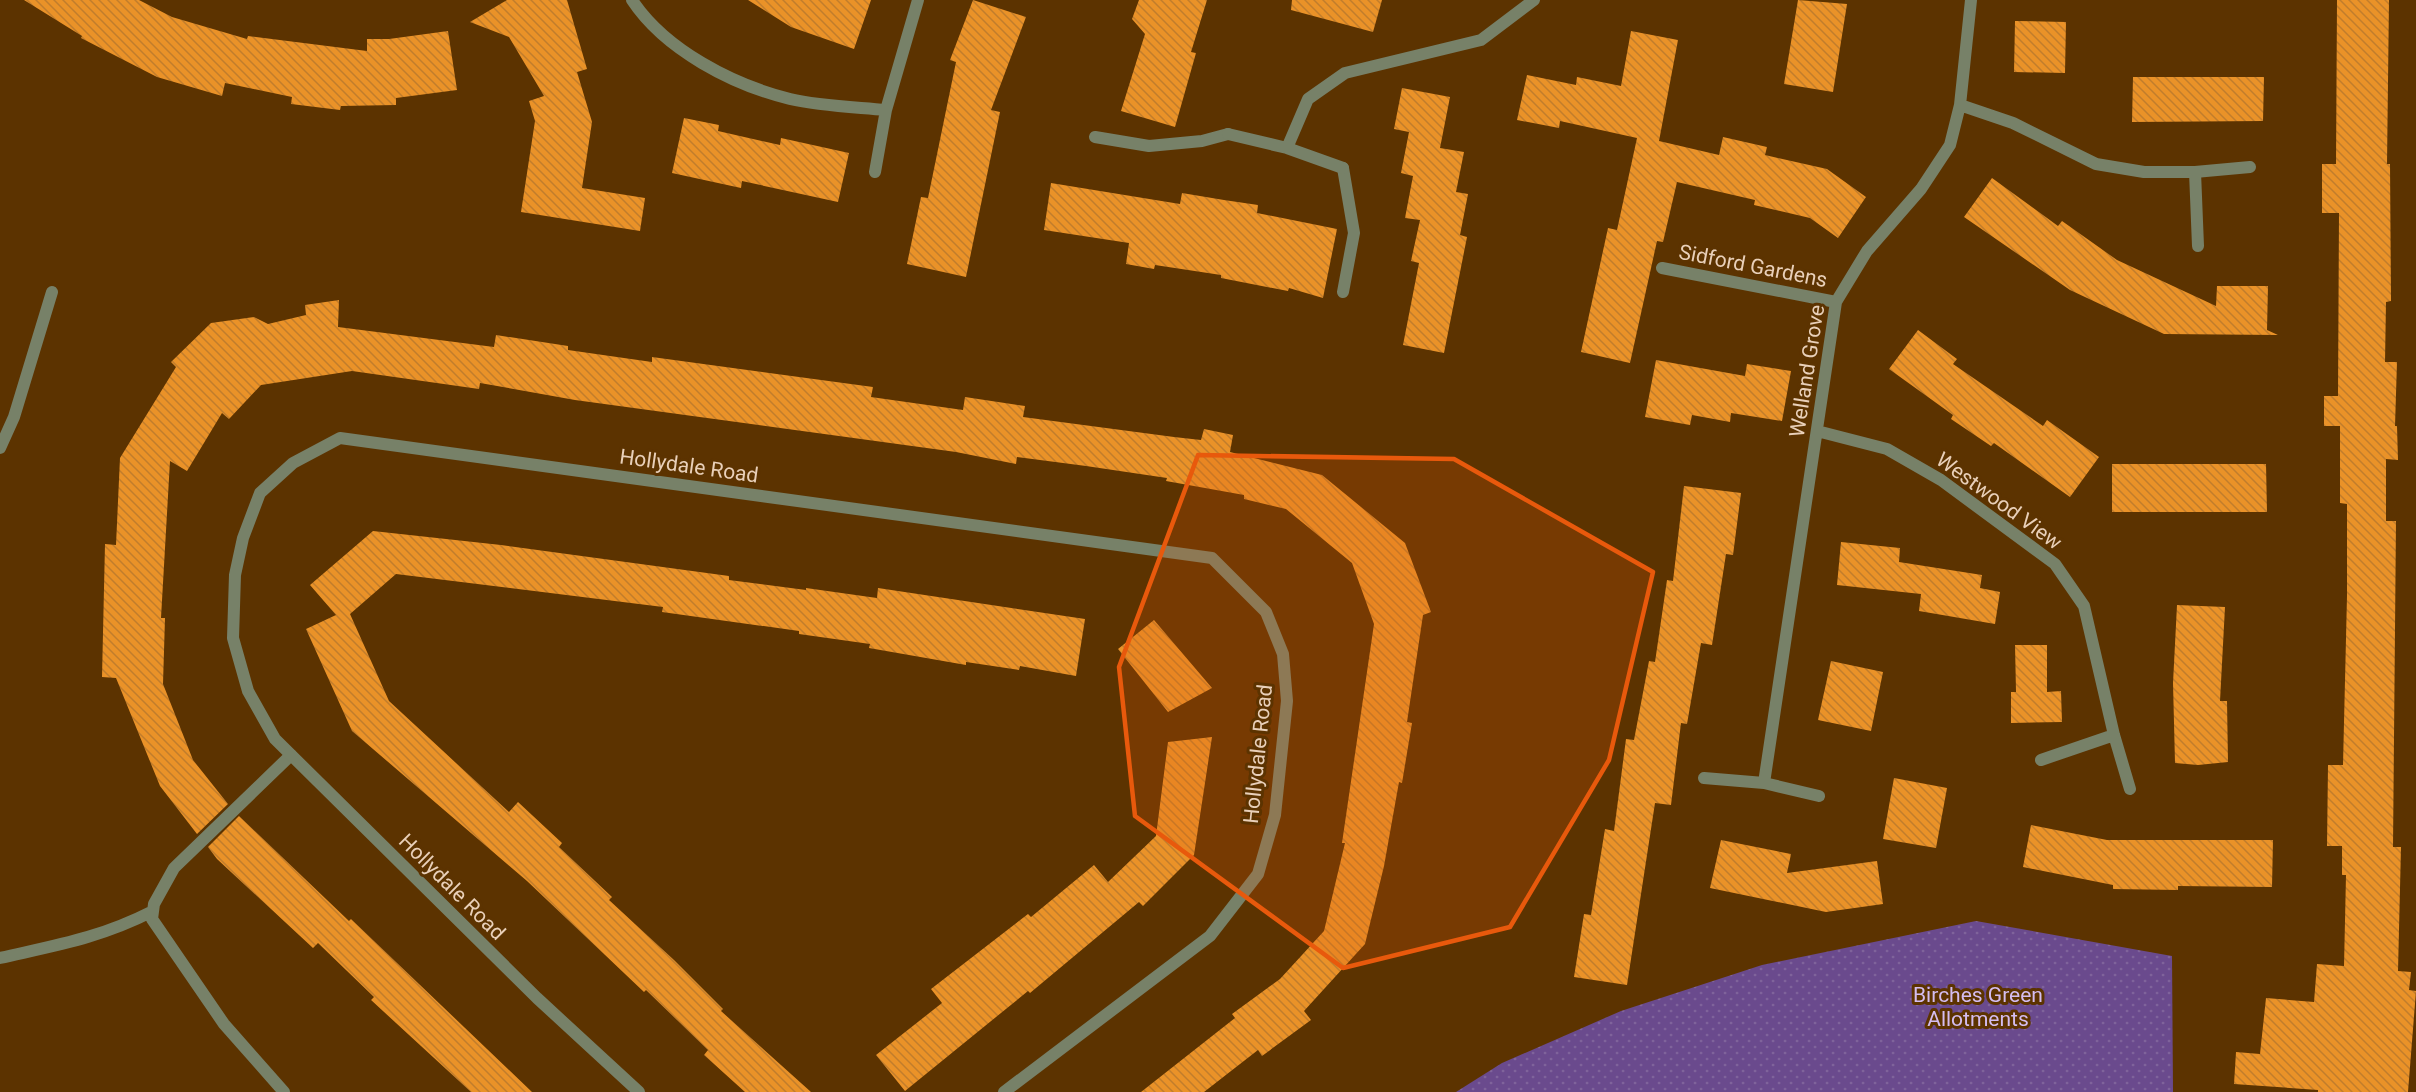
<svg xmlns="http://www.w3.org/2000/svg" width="2416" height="1092" font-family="Roboto,sans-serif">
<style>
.grass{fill:url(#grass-dots)}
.building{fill:url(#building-back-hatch)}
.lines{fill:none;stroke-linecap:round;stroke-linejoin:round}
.service{stroke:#778168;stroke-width:12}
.minor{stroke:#778168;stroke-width:12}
.marked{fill:#e8590c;fill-opacity:0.2;stroke:#e8590c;stroke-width:4.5;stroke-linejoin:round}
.labels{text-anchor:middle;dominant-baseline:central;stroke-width:6;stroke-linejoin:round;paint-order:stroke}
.street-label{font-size:21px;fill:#e9d0b9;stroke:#5c3300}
.park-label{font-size:21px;fill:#d4bdf0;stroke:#5c3300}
</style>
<defs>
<pattern id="grass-dots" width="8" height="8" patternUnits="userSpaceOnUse" patternTransform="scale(1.5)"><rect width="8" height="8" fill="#6a4a8d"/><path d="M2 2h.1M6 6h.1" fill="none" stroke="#7f639b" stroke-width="1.8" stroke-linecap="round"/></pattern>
<pattern id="building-back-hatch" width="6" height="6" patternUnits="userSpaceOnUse" patternTransform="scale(1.5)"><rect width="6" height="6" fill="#ea9228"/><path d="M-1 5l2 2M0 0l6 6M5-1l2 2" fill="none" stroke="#c17d2c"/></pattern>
</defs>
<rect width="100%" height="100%" fill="#5c3300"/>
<path class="grass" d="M 1976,921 L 2172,956 L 2173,1092 L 1456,1092 L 1502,1063 L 1621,1011 L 1762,965 Z"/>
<path class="building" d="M 24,0 L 139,0 L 172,17 L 247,39 L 248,36 L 367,51 L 367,39 L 389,39 L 448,31 L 457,90 L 396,98 L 396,105 L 341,106 L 340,110 L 291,104 L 292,97 L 225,83 L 222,96 L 157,77 L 81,38 L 82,36 Z
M 507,0 L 567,0 L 587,69 L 577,72 L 592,122 L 582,188 L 645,198 L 640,231 L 521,212 L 535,121 L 529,101 L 544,96 L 509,37 L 470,22 Z
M 748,0 L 871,0 L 854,49 L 791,27 Z
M 973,0 L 1026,17 L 991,110 L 1000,112 L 966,277 L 907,264 L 921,197 L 928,198 L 956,62 L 950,60 Z
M 1139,0 L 1207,0 L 1191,52 L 1196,53 L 1175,127 L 1121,111 L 1145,34 L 1132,19 Z
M 1292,0 L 1382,0 L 1373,32 L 1291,10 Z
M 1798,0 L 1847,4 L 1833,92 L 1784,84 Z
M 2337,0 L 2389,0 L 2387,164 L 2390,164 L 2391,301 L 2386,302 L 2385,362 L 2397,362 L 2395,426 L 2397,426 L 2398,460 L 2386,459 L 2386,521 L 2396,521 L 2393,847 L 2401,847 L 2398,971 L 2411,972 L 2409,990 L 2416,991 L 2408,1092 L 2318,1092 L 2318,1090 L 2234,1084 L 2236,1052 L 2260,1054 L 2266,998 L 2314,1002 L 2317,964 L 2344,966 L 2346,875 L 2342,875 L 2342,846 L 2327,846 L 2328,765 L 2343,765 L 2347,596 L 2347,504 L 2340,503 L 2340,426 L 2324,426 L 2324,396 L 2338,396 L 2339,213 L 2322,213 L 2322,164 L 2336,164 Z
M 2015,21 L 2066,22 L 2065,73 L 2014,72 Z
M 1631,31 L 1678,40 L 1659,141 L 1719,155 L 1723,137 L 1767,147 L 1765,155 L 1827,169 L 1866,197 L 1838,238 L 1810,218 L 1754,205 L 1755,200 L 1677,182 L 1663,242 L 1657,241 L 1630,363 L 1581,352 L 1608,228 L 1617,230 L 1637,138 L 1560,121 L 1559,128 L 1517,120 L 1527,75 L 1576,85 L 1577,77 L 1621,86 Z
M 2133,77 L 2264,77 L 2263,121 L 2132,122 Z
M 1402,88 L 1450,97 L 1440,148 L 1464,152 L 1456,192 L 1468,194 L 1460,235 L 1467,237 L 1444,353 L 1403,345 L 1419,263 L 1411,261 L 1420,220 L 1405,218 L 1413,176 L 1401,173 L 1409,132 L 1394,129 Z
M 684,118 L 719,125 L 718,131 L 780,145 L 781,138 L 849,153 L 838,202 L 742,181 L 741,188 L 672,173 Z
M 1992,178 L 2058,226 L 2062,221 L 2117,260 L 2216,306 L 2217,286 L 2268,286 L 2267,330 L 2278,335 L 2164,334 L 2070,290 L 1964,217 Z
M 1051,183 L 1180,204 L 1182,193 L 1224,200 L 1258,205 L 1257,213 L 1337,229 L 1323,298 L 1289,288 L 1288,291 L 1221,278 L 1221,275 L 1155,265 L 1154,269 L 1126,264 L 1129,243 L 1044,230 Z
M 339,300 L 338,327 L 494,347 L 496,335 L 568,346 L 568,350 L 652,362 L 652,357 L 873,387 L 871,397 L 963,410 L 965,397 L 1025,406 L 1023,417 L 1174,437 L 1201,440 L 1204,429 L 1233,435 L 1230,452 L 1322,475 L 1405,543 L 1431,612 L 1423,615 L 1407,722 L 1412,723 L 1402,783 L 1399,782 L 1384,866 L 1365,944 L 1304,1011 L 1311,1020 L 1262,1056 L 1258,1050 L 1204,1092 L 1141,1092 L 1235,1018 L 1232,1014 L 1280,979 L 1324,931 L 1345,843 L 1342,843 L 1374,624 L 1352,563 L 1286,509 L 1244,499 L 1244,495 L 1166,481 L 1167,478 L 1086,466 L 1017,457 L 1016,464 L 956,452 L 575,400 L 480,383 L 479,389 L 352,371 L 261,385 L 229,419 L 222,413 L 187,471 L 170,461 L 161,618 L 165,618 L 163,684 L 193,760 L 228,804 L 197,834 L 160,786 L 116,678 L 102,677 L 105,544 L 116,545 L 120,458 L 176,367 L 171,362 L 211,323 L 254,317 L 268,324 L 306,315 L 305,305 Z
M 1918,330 L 1957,359 L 1953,364 L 2043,426 L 2047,420 L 2099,457 L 2070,497 L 1994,443 L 1991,446 L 1951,419 L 1953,415 L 1889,369 Z
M 1656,360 L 1745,376 L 1747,364 L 1791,371 L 1782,421 L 1731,413 L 1730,422 L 1692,415 L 1690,425 L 1645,417 Z
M 2112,464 L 2266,464 L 2267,512 L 2112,512 Z
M 1684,486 L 1741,493 L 1733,555 L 1726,554 L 1712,645 L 1701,643 L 1687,724 L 1681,723 L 1671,805 L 1655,803 L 1627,985 L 1574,977 L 1584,914 L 1591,915 L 1605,829 L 1614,831 L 1626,739 L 1634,740 L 1649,661 L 1655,662 L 1667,580 L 1673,581 Z
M 373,531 L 501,545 L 729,576 L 729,580 L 806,590 L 806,588 L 877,598 L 878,588 L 1085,619 L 1076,676 L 1020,666 L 1019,670 L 966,662 L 966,665 L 869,648 L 870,644 L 799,634 L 799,631 L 662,612 L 663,607 L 396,574 L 350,614 L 389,701 L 509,812 L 518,802 L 562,843 L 559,847 L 612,897 L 609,900 L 674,960 L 723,1009 L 721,1011 L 811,1092 L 745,1092 L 704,1055 L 708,1050 L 646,990 L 644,992 L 527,881 L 352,731 L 306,629 L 336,615 L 310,585 Z
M 1841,542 L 1900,548 L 1899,562 L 1982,575 L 1980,588 L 2000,592 L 1995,624 L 1919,611 L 1921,594 L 1837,585 Z
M 2177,605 L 2225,607 L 2220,701 L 2227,701 L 2228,762 L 2198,765 L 2175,763 L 2173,683 Z
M 1154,620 L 1212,688 L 1168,712 L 1118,649 Z
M 2015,645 L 2047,645 L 2047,692 L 2061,691 L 2062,722 L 2011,723 L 2011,692 L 2016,692 Z
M 1831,661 L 1883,672 L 1871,731 L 1818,720 Z
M 1212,737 L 1194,855 L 1143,906 L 1139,902 L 1030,993 L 1028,991 L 905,1091 L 876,1055 L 942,1003 L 931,989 L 1028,914 L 1031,917 L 1094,865 L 1108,882 L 1156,836 L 1168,742 Z
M 1894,778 L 1947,788 L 1936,848 L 1883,839 Z
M 239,816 L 349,921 L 351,919 L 532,1092 L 471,1092 L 371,1000 L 374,997 L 318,943 L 313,948 L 217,859 L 208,847 Z
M 2031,825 L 2107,840 L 2273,840 L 2272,887 L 2178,886 L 2178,890 L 2113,889 L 2113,885 L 2023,867 Z
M 1721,840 L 1791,854 L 1787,873 L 1877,861 L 1883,904 L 1826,912 L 1710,888 Z"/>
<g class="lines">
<path class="service" d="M 1095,137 L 1149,146 L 1202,141 L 1228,134
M 1343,168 L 1354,233 L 1343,292
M 0,448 L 14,417 L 52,292
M 0,958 C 57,945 100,938 153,911
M 284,1092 L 224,1024 L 152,919 L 154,904 L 174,868 L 291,755"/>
<path class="minor" d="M 632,0 C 665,50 733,85 790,99 C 820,106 854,107 886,110 L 918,0
M 1960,105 L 2013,123 L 2096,164 L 2144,172 L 2195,172 L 2250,167
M 1228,134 L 1287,148 L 1308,99 L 1345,73 L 1481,40 L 1534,0
M 1287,148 L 1343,168
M 875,172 L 886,110
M 2195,172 L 2198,246
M 1662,268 L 1836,302
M 1817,431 L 1887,449 L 1941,480 L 2055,564 L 2084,606 L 2114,735 L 2130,789
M 2041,760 L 2114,735
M 1704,778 L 1764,783 L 1836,302 L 1867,251 L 1921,189 L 1950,145 L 1960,105 L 1971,0
M 1764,783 L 1819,796
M 639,1092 L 537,998 L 275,739 L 248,691 L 233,638 L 235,575 L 243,538 L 260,493 L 293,463 L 340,438 L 1212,558 L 1266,612 L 1283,654 L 1287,701 L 1275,815 L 1258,874 L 1210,936 L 1004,1092"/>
</g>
<path class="marked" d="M 1198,455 L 1454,459 L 1653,572 L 1609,760 L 1510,927 L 1343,968 L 1135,816 L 1119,667 Z"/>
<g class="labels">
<g class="street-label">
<text transform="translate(1753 266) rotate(11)">Sidford Gardens</text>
<text transform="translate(1807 371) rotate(-81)">Welland Grove</text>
<text transform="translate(689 466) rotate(8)">Hollydale Road</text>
<text transform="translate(1999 501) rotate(36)">Westwood View</text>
<text transform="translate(1258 754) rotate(-84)">Hollydale Road</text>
<text transform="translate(452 887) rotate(45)">Hollydale Road</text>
</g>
<g class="park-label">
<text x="1978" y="995">Birches Green<tspan x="1978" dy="24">Allotments</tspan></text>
</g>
</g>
</svg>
